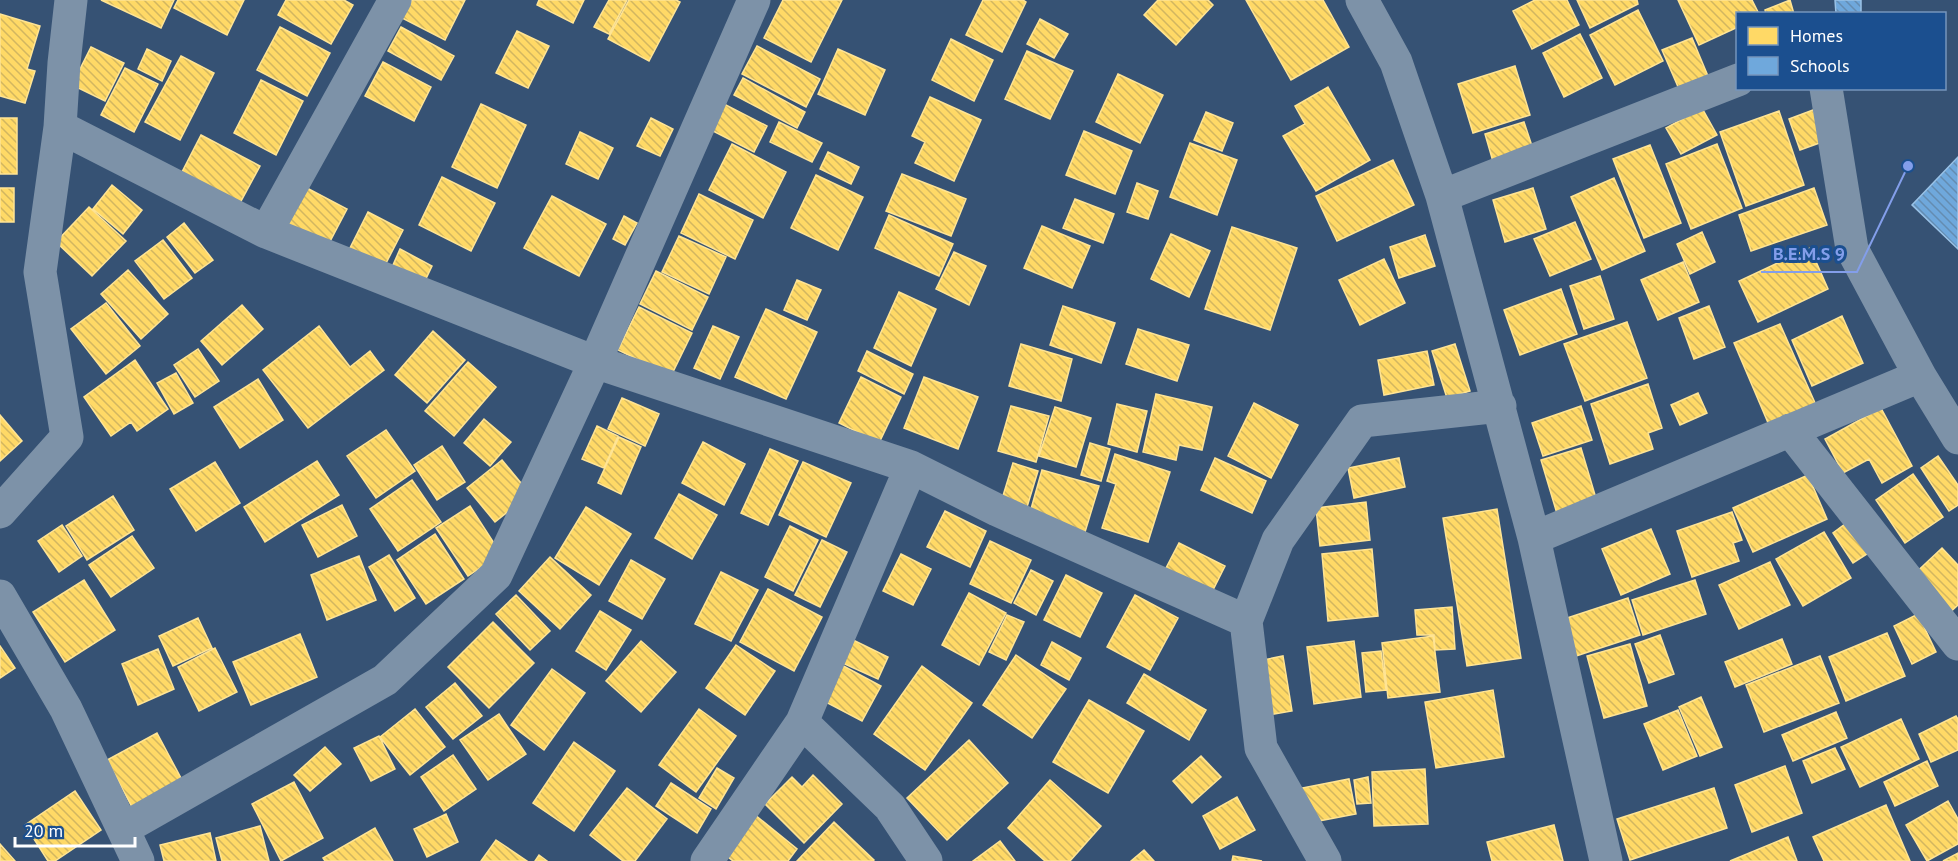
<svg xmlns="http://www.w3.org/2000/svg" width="1958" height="861" font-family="'PT Sans',sans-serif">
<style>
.homes{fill:url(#homes-back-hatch);stroke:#ffe494;stroke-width:1.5}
.schools{fill:url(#schools-back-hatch);stroke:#9ac2e6;stroke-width:1.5}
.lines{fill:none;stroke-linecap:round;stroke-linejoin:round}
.minor{stroke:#7d92a8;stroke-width:33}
.leader{fill:none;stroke:#839eea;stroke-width:2}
.callout-dot{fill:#839eea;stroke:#1b4f8f;stroke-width:2}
.callout-label{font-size:18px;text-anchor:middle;font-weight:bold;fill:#839eea;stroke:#1b4f8f;stroke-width:6;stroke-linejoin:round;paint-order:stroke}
</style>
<defs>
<pattern id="homes-back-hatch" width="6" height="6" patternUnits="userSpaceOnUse" patternTransform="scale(1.5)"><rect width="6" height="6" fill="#ffd966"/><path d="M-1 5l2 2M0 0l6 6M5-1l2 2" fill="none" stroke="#d2b660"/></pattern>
<pattern id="schools-back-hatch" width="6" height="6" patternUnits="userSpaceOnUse" patternTransform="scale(1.5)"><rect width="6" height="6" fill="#6fa8dc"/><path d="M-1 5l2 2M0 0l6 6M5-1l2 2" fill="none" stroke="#648cb1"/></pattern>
</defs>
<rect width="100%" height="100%" fill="#365274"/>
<path class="homes" d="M 101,0 L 174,0 L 161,28 Z
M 178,0 L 244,0 L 227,35 L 174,8 Z
M 286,0 L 344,0 L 353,5 L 331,44 L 278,15 Z
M 412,0 L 465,0 L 445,40 L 402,18 Z
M 539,0 L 584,0 L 573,23 L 537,5 Z
M 609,0 L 627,0 L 609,34 L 594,27 Z
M 629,0 L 676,0 L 680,2 L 649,61 L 608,39 Z
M 783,0 L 842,0 L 811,62 L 764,38 Z
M 983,0 L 1023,0 L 1026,2 L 1002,52 L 966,35 Z
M 1158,0 L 1208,0 L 1213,5 L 1176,45 L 1144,15 Z
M 1246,0 L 1323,0 L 1349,47 L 1291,80 Z
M 1535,0 L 1567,0 L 1579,25 L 1532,49 L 1513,11 Z
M 1577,0 L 1637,0 L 1638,4 L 1590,28 Z
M 1678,0 L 1752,0 L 1759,14 L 1738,14 L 1738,27 L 1699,45 Z
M 1790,0 L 1794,14 L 1766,14 L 1765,10 Z
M 1638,10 L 1663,61 L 1615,85 L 1590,35 Z
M 0,14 L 40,26 L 27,69 L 35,71 L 25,103 L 0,96 Z
M 1040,19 L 1068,34 L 1054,58 L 1027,44 Z
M 280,27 L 330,53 L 307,96 L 257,70 Z
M 401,27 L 454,56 L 441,80 L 388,51 Z
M 517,31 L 549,46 L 528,88 L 496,73 Z
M 1580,34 L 1602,78 L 1564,97 L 1543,53 Z
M 1692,38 L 1708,76 L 1679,89 L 1662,50 Z
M 951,39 L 993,60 L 974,101 L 932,80 Z
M 757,46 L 820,79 L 806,107 L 742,74 Z
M 91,47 L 124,63 L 105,101 L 72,85 Z
M 147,49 L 171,61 L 162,81 L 138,69 Z
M 838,49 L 885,70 L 865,115 L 818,94 Z
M 1027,51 L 1073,71 L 1050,119 L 1005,99 Z
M 181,56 L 214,73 L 180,140 L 145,122 Z
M 383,62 L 431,87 L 414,121 L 365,96 Z
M 1515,66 L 1530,115 L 1473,133 L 1458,84 Z
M 125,68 L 158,84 L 134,132 L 101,115 Z
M 1118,74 L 1163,95 L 1140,143 L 1096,122 Z
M 743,78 L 805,112 L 797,128 L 734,95 Z
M 261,80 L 303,101 L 276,155 L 234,133 Z
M 1328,87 L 1370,160 L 1316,191 L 1283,136 L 1305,124 L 1295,106 Z
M 930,97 L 981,120 L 954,181 L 915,163 L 925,142 L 912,136 Z
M 720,102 L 767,126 L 754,152 L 707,128 Z
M 481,104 L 526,125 L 497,188 L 452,167 Z
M 1702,108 L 1717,135 L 1681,154 L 1666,128 Z
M 1813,110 L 1825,141 L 1800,150 L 1789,119 Z
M 1779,111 L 1804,185 L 1746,206 L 1720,132 Z
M 1206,112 L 1233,123 L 1222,151 L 1194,140 Z
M 0,118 L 17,118 L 17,174 L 0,174 Z
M 651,118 L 673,129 L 660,156 L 637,146 Z
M 779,122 L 822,143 L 812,162 L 770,142 Z
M 1524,122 L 1534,152 L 1494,165 L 1485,134 Z
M 1084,131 L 1132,151 L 1115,194 L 1066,175 Z
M 580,132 L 613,148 L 598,179 L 566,164 Z
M 201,135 L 260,166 L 240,203 L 182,172 Z
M 1190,143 L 1237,160 L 1217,215 L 1170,197 Z
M 732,144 L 786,172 L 763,218 L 709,190 Z
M 1717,144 L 1742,208 L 1691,229 L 1666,164 Z
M 1650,145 L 1681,223 L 1644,238 L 1613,159 Z
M 828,152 L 859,167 L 851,184 L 820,169 Z
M 1393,160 L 1414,205 L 1337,241 L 1316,196 Z
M 902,174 L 966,199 L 951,236 L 886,211 Z
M 816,175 L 863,197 L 838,250 L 791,228 Z
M 442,177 L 495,203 L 471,251 L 419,225 Z
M 1614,178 L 1645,251 L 1602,270 L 1571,197 Z
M 1137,183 L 1158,191 L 1148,219 L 1127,212 Z
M 112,185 L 142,210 L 123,234 L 93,209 Z
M 305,187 L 347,209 L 326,249 L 284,227 Z
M 0,188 L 14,188 L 14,222 L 0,222 Z
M 1533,188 L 1546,229 L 1505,242 L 1493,200 Z
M 1814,188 L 1827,225 L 1751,251 L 1739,215 Z
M 699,194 L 753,220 L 735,259 L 681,233 Z
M 552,196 L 606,224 L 579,276 L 524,248 Z
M 1075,199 L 1114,214 L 1103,243 L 1063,228 Z
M 89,207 L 126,241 L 92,276 L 56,242 Z
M 368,212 L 403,230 L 382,271 L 347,254 Z
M 889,215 L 953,244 L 939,276 L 875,248 Z
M 624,216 L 637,223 L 625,245 L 613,239 Z
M 1575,222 L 1591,259 L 1550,276 L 1534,239 Z
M 184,223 L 213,260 L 195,273 L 167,237 Z
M 1042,226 L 1090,246 L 1072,288 L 1024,268 Z
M 1232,227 L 1297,248 L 1270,330 L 1205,309 Z
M 1702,232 L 1715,262 L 1690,274 L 1677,244 Z
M 1171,234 L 1210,251 L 1189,297 L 1151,279 Z
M 1425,235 L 1435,266 L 1399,278 L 1390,247 Z
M 679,236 L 726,257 L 709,294 L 662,272 Z
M 163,240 L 192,278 L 164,299 L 135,261 Z
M 1810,248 L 1828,289 L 1758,322 L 1739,281 Z
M 400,249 L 432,266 L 422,287 L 390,272 Z
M 954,252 L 986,266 L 969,305 L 936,289 Z
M 1384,259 L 1405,303 L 1360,325 L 1339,280 Z
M 1683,262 L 1699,302 L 1658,320 L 1641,280 Z
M 128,270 L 168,314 L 141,339 L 101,294 Z
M 656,271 L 708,297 L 692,330 L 640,304 Z
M 1600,276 L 1614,319 L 1584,329 L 1570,286 Z
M 797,280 L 821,290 L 807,320 L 784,310 Z
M 1561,289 L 1577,334 L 1520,355 L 1504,310 Z
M 899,292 L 936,309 L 911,366 L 874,348 Z
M 106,303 L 140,346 L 106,374 L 71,329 Z
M 242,305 L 263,329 L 222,365 L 201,341 Z
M 1063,306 L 1115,323 L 1101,363 L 1050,345 Z
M 1709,306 L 1725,347 L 1694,359 L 1679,318 Z
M 639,307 L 692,333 L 671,376 L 618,350 Z
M 766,309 L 817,332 L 786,399 L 735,377 Z
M 1842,316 L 1863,363 L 1812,386 L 1792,340 Z
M 1627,322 L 1647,378 L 1585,401 L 1564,344 Z
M 1780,324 L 1816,405 L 1769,425 L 1734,343 Z
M 319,326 L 350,367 L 370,351 L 384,370 L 308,428 L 263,370 Z
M 713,326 L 739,337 L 720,379 L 694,368 Z
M 1138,329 L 1189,345 L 1177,381 L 1126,364 Z
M 433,331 L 465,360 L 427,403 L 395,375 Z
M 1021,344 L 1072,359 L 1061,401 L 1009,386 Z
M 1455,344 L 1470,391 L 1447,398 L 1432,351 Z
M 198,349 L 219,381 L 195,397 L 174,365 Z
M 867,351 L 913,374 L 904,394 L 858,371 Z
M 1427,351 L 1434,385 L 1384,395 L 1378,360 Z
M 135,360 L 168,409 L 137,431 L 131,422 L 111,436 L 84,397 Z
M 468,362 L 496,387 L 454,436 L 425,411 Z
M 176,373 L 193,403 L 174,414 L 157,383 Z
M 861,377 L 901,397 L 879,443 L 839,423 Z
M 924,377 L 978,397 L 958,449 L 904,428 Z
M 258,379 L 283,420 L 240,448 L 214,407 Z
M 1648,384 L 1662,428 L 1648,433 L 1653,449 L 1610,464 L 1591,404 Z
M 1698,393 L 1707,413 L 1680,425 L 1671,405 Z
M 1156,394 L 1212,407 L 1202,450 L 1179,445 L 1176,460 L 1143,452 Z
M 622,398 L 659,414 L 645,446 L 608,429 Z
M 1254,403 L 1298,425 L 1271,478 L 1228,456 Z
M 1117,404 L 1147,411 L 1137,452 L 1108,444 Z
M 1011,406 L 1049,416 L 1036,462 L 998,451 Z
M 1581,406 L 1592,440 L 1543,456 L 1532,423 Z
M 1055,407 L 1091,418 L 1076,467 L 1039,456 Z
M 1881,408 L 1912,466 L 1882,483 L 1869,459 L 1843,473 L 1825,439 Z
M 0,415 L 22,441 L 0,461 Z
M 484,419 L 511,442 L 490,466 L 464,443 Z
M 597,426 L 618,436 L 604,468 L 582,459 Z
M 386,430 L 415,471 L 376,498 L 347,456 Z
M 619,437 L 641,447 L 621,494 L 598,483 Z
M 703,442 L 745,464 L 724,505 L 682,483 Z
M 1090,443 L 1110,449 L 1101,481 L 1081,475 Z
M 442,446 L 465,482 L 437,500 L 414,465 Z
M 1581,448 L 1598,505 L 1558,517 L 1541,460 Z
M 770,449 L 798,461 L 768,525 L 741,513 Z
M 1115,454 L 1170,472 L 1148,542 L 1102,528 L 1116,484 L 1107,481 Z
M 1938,456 L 1958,485 L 1958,505 L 1949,511 L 1921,468 Z
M 1215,458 L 1266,481 L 1252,513 L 1201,490 Z
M 1399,458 L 1405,487 L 1354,498 L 1348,468 Z
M 502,460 L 530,494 L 495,522 L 467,488 Z
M 317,461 L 339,495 L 265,542 L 244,507 Z
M 215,462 L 240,503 L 196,531 L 170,489 Z
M 803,462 L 851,483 L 826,537 L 779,515 Z
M 1013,463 L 1038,471 L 1027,507 L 1002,499 Z
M 1042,470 L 1099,486 L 1085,532 L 1029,516 Z
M 1913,474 L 1943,517 L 1905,543 L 1876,500 Z
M 1808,475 L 1827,519 L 1753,552 L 1733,508 Z
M 412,480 L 441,522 L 398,551 L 370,509 Z
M 679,494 L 717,515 L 692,559 L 655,538 Z
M 113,496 L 134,530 L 87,560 L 66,526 Z
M 1366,502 L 1370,540 L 1320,546 L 1316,508 Z
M 342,505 L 357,536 L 318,557 L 302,525 Z
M 470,506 L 501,554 L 468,576 L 436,528 Z
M 586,507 L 631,534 L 599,585 L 555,558 Z
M 1497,509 L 1521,658 L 1467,666 L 1443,518 Z
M 945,511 L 986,531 L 970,567 L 927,547 Z
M 1732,512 L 1742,540 L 1733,543 L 1739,561 L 1692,577 L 1677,531 Z
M 1849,521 L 1870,552 L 1853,563 L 1833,533 Z
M 62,525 L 82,556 L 59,572 L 38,541 Z
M 790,526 L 818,540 L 793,591 L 765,577 Z
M 1651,529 L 1670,574 L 1621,595 L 1602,549 Z
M 1824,532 L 1851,578 L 1803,606 L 1776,559 Z
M 435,534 L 464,579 L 426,604 L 397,560 Z
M 132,536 L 154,568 L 111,597 L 89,565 Z
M 822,540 L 847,552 L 820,607 L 795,595 Z
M 990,541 L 1031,560 L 1011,603 L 970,584 Z
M 1179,543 L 1225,566 L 1211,594 L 1165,570 Z
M 1942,548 L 1958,565 L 1958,605 L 1945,617 L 1909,579 Z
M 1372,549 L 1378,616 L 1328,621 L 1322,554 Z
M 901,554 L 931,569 L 913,605 L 883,591 Z
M 389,555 L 415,598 L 395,611 L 369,567 Z
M 359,556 L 376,600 L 327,620 L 311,575 Z
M 550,557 L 591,595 L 560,629 L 519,591 Z
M 631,560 L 665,579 L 642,619 L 609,601 Z
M 1770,562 L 1790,605 L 1739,629 L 1719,585 Z
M 1031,570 L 1053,581 L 1036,615 L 1014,603 Z
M 721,572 L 758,590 L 731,641 L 695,624 Z
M 1066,575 L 1102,593 L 1080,637 L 1044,620 Z
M 84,580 L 115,630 L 65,662 L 33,612 Z
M 1695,580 L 1706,614 L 1643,635 L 1632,600 Z
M 768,589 L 822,617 L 794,671 L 740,642 Z
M 969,593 L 1006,613 L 979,665 L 942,645 Z
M 516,595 L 550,631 L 530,650 L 496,614 Z
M 1135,595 L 1178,618 L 1150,670 L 1107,647 Z
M 1628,598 L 1640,635 L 1573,657 L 1561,620 Z
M 1452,607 L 1455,649 L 1435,650 L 1434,635 L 1417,635 L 1415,610 Z
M 600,611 L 631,630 L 606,670 L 576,651 Z
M 1918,614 L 1936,652 L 1912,664 L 1894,626 Z
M 1007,615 L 1024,622 L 1006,660 L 989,652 Z
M 198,618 L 212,648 L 173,666 L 159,636 Z
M 493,622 L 534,663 L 489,708 L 448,667 Z
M 1887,633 L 1905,676 L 1846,701 L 1829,657 Z
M 300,634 L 317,677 L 251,705 L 233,662 Z
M 1660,635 L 1674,674 L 1649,683 L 1635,644 Z
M 1433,636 L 1440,692 L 1388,698 L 1382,643 Z
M 851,639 L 888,657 L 878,679 L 840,662 Z
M 1782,639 L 1792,664 L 1735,687 L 1725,662 Z
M 641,641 L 676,672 L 641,712 L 606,681 Z
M 1354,641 L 1361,697 L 1314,704 L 1307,647 Z
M 1052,642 L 1081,658 L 1069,680 L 1041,665 Z
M 1630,644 L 1647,706 L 1604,718 L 1587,656 Z
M 736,645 L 775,671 L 745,715 L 706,688 Z
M 0,646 L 15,668 L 0,678 Z
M 215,648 L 237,692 L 199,711 L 178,667 Z
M 158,649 L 174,689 L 138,705 L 122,664 Z
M 1381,651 L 1386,690 L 1366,692 L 1362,653 Z
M 1016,655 L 1066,689 L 1032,738 L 983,705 Z
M 1283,656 L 1292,711 L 1263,716 L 1253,662 Z
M 1820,656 L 1839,703 L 1764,732 L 1746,685 Z
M 836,662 L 881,686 L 862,721 L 818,698 Z
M 922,666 L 972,703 L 925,770 L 874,734 Z
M 552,669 L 585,693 L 544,750 L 511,725 Z
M 1144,674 L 1206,710 L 1189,740 L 1127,703 Z
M 455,683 L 482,716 L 453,739 L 426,707 Z
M 1493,690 L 1504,757 L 1436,768 L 1425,702 Z
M 1701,697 L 1722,747 L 1700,756 L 1679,707 Z
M 1089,700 L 1144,731 L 1108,793 L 1053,762 Z
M 415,709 L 445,747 L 410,775 L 380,737 Z
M 699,709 L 736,736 L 696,792 L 659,765 Z
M 1678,710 L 1697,756 L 1663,770 L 1644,724 Z
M 1836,712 L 1847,738 L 1793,761 L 1782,735 Z
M 499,714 L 526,754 L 488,780 L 460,740 Z
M 1956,716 L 1958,719 L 1958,750 L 1931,762 L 1919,734 Z
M 1901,719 L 1919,759 L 1860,787 L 1841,747 Z
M 157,733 L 182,780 L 132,807 L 107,760 Z
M 379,736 L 395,769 L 371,781 L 354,748 Z
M 969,740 L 1008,783 L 947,840 L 907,798 Z
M 574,742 L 615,771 L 574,831 L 533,803 Z
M 325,747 L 341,764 L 310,791 L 294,775 Z
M 1835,748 L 1845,769 L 1812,783 L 1803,761 Z
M 453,755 L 476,789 L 444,811 L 421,777 Z
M 1201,756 L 1221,777 L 1192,803 L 1173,781 Z
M 1927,761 L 1938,786 L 1895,806 L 1884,782 Z
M 1785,766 L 1802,813 L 1752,832 L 1735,785 Z
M 717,768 L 734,778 L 716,809 L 699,798 Z
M 1425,769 L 1428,824 L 1374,826 L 1372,772 Z
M 813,775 L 842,804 L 804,843 L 765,804 L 792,777 L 802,787 Z
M 1368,777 L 1371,803 L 1357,804 L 1354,780 Z
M 1349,779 L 1356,814 L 1308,823 L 1302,788 Z
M 1050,780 L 1101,826 L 1070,861 L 1045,861 L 1008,828 Z
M 294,782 L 323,838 L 281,861 L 252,804 Z
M 671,783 L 711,809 L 697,833 L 656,806 Z
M 627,788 L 667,819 L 635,861 L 623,861 L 590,835 Z
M 1714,788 L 1727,828 L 1630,860 L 1617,819 Z
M 75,791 L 101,830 L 55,861 L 48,861 L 25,825 Z
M 1237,797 L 1255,830 L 1220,849 L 1203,816 Z
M 1948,801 L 1958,819 L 1958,844 L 1927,861 L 1906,825 Z
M 1886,805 L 1910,861 L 1824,861 L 1813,837 Z
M 446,814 L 458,842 L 427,857 L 414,829 Z
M 754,814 L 797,849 L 788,861 L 733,861 L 723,853 Z
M 834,822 L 874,860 L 873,861 L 797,861 Z
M 1554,825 L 1563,861 L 1492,861 L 1487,842 Z
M 260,826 L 269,861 L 222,861 L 216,838 Z
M 375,828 L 393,861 L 325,861 L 323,858 Z
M 210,833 L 216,861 L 164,861 L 160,845 Z
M 1788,837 L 1797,861 L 1730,861 Z
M 496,840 L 527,861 L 481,861 Z
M 1000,841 L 1015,861 L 973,861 Z
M 0,844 L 15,861 L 0,861 Z
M 1144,850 L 1154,861 L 1131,861 Z
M 1958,853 L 1958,861 L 1943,861 Z
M 539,855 L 547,861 L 535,861 Z
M 1233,856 L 1262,861 L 1232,861 Z"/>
<path class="schools" d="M 1835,0 L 1861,0 L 1861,14 L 1836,14 Z
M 1958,157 L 1958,249 L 1912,205 Z"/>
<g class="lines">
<path class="minor" d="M 1362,0 L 1396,62 L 1442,196 L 1534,538 L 1606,861
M 1826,88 L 1852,249 L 1920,376 L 1958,438
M 60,127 L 266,232 L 595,362 L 911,467 L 997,510 L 1246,621
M 1442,196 L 1738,80
M 266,232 L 395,0
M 1790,430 L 1958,644
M 0,512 L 67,437 L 40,272 L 60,127 L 64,63 L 71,0
M 1534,538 L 1920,376
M 0,596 L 66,709 L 138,861
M 802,722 L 890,807 L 926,861
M 123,829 L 385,680 L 496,575 L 595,362 L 754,0
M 707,861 L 802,722 L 911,467
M 1325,861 L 1261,748 L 1246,621 L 1278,540 L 1362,421 L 1500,406"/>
</g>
<path class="leader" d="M1908 166L1857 272H1761"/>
<circle class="callout-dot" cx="1908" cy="166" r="6"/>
<g class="callout-label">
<text x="1809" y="260">B.E.M.S 9</text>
</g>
<rect x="1736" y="12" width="210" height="78" fill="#1b4f8f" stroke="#7695bc" stroke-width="1.5"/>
<rect x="1748" y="27" width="30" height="18" fill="#ffd966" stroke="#7695bc" stroke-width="1.5"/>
<text x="1790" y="42" font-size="18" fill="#ffffff">Homes</text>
<rect x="1748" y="57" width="30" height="18" fill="#6fa8dc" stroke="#7695bc" stroke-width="1.5"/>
<text x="1790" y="72" font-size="18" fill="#ffffff">Schools</text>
<path d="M15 837v9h120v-9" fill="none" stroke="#ffffff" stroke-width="3"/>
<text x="24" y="837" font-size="18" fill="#ffffff" stroke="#1b4f8f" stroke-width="4.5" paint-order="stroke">20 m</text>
</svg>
